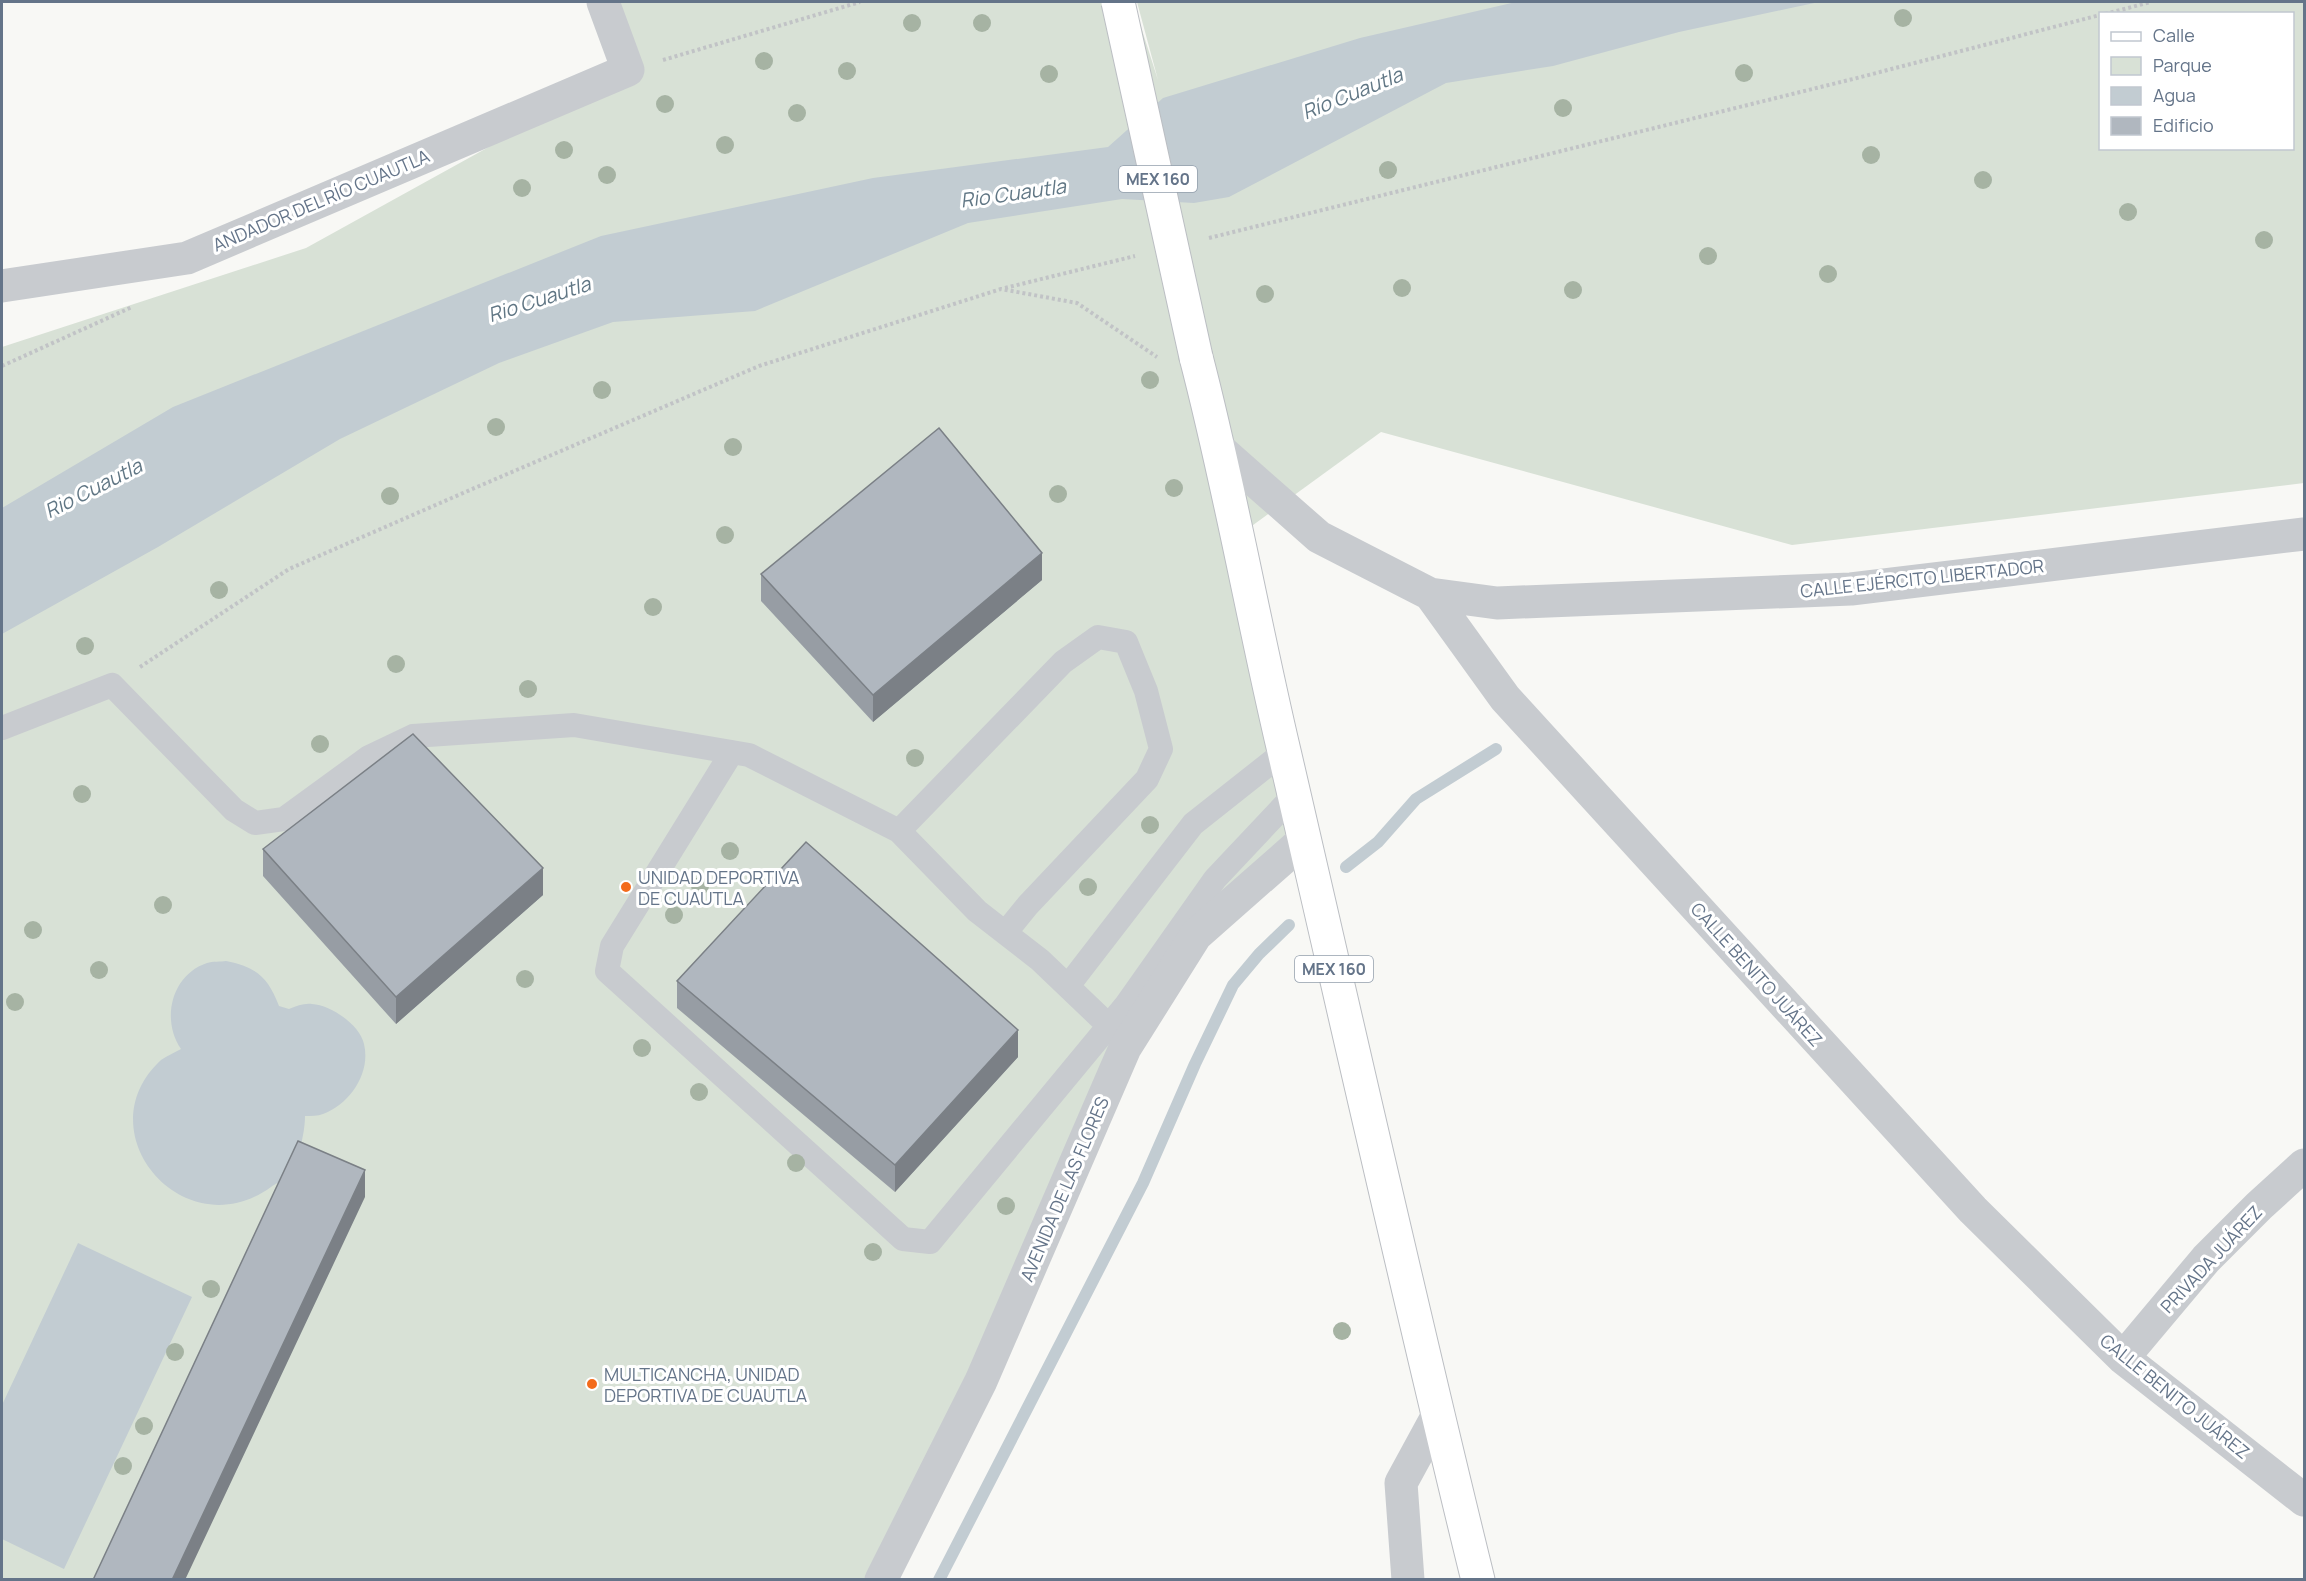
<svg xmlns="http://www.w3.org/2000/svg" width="2306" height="1581" font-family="Manrope,sans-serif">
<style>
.green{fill:#d8e1d6;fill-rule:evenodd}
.water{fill:#c2ccd2}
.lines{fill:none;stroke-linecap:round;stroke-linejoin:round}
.stream{stroke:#c2ccd2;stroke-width:12}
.primary-casing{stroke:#bbbec3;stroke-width:35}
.path{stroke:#c1c3c6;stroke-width:4;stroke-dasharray:3 3;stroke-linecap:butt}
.lane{stroke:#c8cbcf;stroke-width:24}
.street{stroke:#c8cbcf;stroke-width:33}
.primary{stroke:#fff;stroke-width:33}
.primary-bridge-casing{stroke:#bbbec3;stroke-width:35;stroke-linecap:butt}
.primary-bridge{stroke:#fff;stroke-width:33}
.tree{fill:#a6b3a3}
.wall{fill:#979da4}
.shaded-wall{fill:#7b8086}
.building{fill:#b0b7bf;stroke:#7b8086;stroke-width:1.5}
.poi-dot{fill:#f36b1b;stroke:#fff;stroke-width:2}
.labels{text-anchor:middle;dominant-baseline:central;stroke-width:6;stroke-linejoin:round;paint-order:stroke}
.shield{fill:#fff;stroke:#929eac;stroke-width:1.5}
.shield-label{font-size:16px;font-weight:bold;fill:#647489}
.street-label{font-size:18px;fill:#647489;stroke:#fff}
.poi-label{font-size:18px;fill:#647489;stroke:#fff;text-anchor:start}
.water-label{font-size:20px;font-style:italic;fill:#607684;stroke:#fff}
</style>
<rect width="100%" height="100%" fill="#f8f8f5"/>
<path class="green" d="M 603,2 L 1133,2 L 1158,80 L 1137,2 L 2304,2 L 2304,483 L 1792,545 L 1381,432 L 1238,536 L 1304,840 L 1196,935 L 881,1579 L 2,1579 L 2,347 L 306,248 L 628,70 ZM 2100,14 L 2292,14 L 2292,148 L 2100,148 Z"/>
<path class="water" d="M 1516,2 L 1819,2 L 1679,32 L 1553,66 L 1446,83 L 1229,197 L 1194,203 L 1122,199 L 968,223 L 755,311 L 613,322 L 499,363 L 340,439 L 158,547 L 2,634 L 2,508 L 173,407 L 601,236 L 873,178 L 1108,147 L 1163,98 L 1360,38 Z
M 226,961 C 256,967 268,977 279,1006 L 289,1009 C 297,1006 304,1003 312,1004 C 331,1005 360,1025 364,1044 C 371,1073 350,1104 323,1114 C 318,1116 311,1116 305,1116 C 305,1134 298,1163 286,1176 C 282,1181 275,1184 271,1187 C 184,1250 83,1132 161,1060 C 167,1056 175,1052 181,1049 C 161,1020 171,975 207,963 C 213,961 220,962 226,961 Z
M 78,1243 L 192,1297 L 64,1569 L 2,1539 L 2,1405 Z"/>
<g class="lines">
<path class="stream" d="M 1346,867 L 1378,842 L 1416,799 L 1496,749
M 939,1580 L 1143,1183 L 1195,1064 L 1233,985 L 1259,954 L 1289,925"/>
<g class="primary-casing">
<path id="primary" d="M 1196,357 C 1230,487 1253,620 1284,751 C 1348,1027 1410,1304 1478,1580"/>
</g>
<path class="path" d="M 2105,14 L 2151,2
M 663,60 L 860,2
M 1209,238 L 1853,79 L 2100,15
M 1005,288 L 1135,256
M 2,366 L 132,307
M 140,667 L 289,569 L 470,490 L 759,366 L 1001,289 L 1077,303 L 1157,357"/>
<path class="lane" d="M 2,728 L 112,685 L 234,810 L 255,823 L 284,819 L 369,757 L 413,736 L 574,725 L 749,755 L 899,831 L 977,911 L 1040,960 L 1108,1025
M 732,752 L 612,946 L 607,971 L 903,1239 L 930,1242 L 1126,1005 L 1215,879 L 1295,794
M 899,831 L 1063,662 L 1098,637 L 1126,642 L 1146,691 L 1161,749 L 1147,779 L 1028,905 L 1006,932
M 1068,986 L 1193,824 L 1284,752"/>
<path class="street" d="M 2,286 L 187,258 L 628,70 L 603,2
M 1219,449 L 1319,537 L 1430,594 L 1505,698 L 1973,1210 L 2123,1358 L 2304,1500
M 1430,594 L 1497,603 L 1851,589 L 2304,534
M 2123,1358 L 2206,1259 L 2259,1206 L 2304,1165
M 881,1580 L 981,1381 L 1125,1048 L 1196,935 L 1304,840
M 1408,1580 L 1401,1483 L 1438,1415"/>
<use href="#primary" class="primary"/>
<g class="primary-bridge-casing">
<path id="primary-bridge" d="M 1118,2 L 1196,357"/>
</g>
<use href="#primary-bridge" class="primary-bridge"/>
</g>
<g class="tree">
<circle cx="1903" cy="18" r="9"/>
<circle cx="912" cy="23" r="9"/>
<circle cx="982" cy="23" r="9"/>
<circle cx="764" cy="61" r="9"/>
<circle cx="847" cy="71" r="9"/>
<circle cx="1744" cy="73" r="9"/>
<circle cx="1049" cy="74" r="9"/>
<circle cx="665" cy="104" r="9"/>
<circle cx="1563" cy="108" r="9"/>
<circle cx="797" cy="113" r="9"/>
<circle cx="725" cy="145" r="9"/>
<circle cx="564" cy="150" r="9"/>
<circle cx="1871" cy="155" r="9"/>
<circle cx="1388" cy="170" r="9"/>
<circle cx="607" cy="175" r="9"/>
<circle cx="1983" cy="180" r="9"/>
<circle cx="522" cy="188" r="9"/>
<circle cx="2128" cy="212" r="9"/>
<circle cx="2264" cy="240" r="9"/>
<circle cx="1708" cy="256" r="9"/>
<circle cx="1828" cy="274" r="9"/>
<circle cx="1402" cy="288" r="9"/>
<circle cx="1573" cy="290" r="9"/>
<circle cx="1265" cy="294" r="9"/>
<circle cx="1150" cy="380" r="9"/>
<circle cx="602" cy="390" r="9"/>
<circle cx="496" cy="427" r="9"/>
<circle cx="733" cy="447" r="9"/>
<circle cx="1174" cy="488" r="9"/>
<circle cx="1058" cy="494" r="9"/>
<circle cx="390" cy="496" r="9"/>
<circle cx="725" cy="535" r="9"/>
<circle cx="219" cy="590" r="9"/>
<circle cx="653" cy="607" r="9"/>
<circle cx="85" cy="646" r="9"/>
<circle cx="396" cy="664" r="9"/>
<circle cx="528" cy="689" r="9"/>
<circle cx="320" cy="744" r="9"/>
<circle cx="915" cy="758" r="9"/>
<circle cx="82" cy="794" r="9"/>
<circle cx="1150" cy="825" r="9"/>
<circle cx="730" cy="851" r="9"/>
<circle cx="700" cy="886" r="9"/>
<circle cx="1088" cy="887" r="9"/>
<circle cx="163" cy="905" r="9"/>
<circle cx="674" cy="915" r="9"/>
<circle cx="33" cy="930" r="9"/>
<circle cx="99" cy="970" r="9"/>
<circle cx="525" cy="979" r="9"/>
<circle cx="15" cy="1002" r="9"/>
<circle cx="642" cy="1048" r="9"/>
<circle cx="699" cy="1092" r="9"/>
<circle cx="796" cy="1163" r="9"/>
<circle cx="1006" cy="1206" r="9"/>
<circle cx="873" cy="1252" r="9"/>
<circle cx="211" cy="1289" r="9"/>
<circle cx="1342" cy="1331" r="9"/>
<circle cx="175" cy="1352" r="9"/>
<circle cx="144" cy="1426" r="9"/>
<circle cx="123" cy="1466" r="9"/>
</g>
<path class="wall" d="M 761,574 L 1042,580 L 873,722 L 761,601 Z
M 263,849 L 543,895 L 396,1024 L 263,876 Z
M 677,981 L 1018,1057 L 895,1192 L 677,1008 Z"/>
<path class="shaded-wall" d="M 1042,553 L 1042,580 L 873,722 L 873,695 Z
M 543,868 L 543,895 L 396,1024 L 396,997 Z
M 1018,1030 L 1018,1057 L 895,1192 L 895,1165 Z
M 365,1170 L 365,1197 L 185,1580 L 172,1580 Z"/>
<path class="building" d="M 939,428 L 1042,553 L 873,695 L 761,574 Z
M 413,734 L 543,868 L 396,997 L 263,849 Z
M 806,842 L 1018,1030 L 895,1165 L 677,981 Z
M 298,1141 L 365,1170 L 172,1580 L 93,1580 Z"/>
<g class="poi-dot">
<circle cx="626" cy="887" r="6"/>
<circle cx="592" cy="1384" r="6"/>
</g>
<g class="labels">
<g class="shield">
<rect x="1119" y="166" width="78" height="26" rx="4.5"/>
<rect x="1295" y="956" width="78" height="26" rx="4.5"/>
</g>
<g class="shield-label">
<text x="1158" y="179">MEX 160</text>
<text x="1334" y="969">MEX 160</text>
</g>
<g class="street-label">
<text transform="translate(321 200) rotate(-23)">ANDADOR DEL RÍO CUAUTLA</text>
<text transform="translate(1922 578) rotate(-6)">CALLE EJÉRCITO LIBERTADOR</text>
<text transform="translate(1757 974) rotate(48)">CALLE BENITO JUÁREZ</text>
<text transform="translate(1064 1189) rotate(-67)">AVENIDA DE LAS FLORES</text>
<text transform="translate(2211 1259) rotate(-47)">PRIVADA JUÁREZ</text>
<text transform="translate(2175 1396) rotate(39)">CALLE BENITO JUÁREZ</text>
</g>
<g class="poi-label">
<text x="638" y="877">UNIDAD DEPORTIVA<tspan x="638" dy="21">DE CUAUTLA</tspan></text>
<text x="604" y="1374">MULTICANCHA, UNIDAD<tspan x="604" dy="21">DEPORTIVA DE CUAUTLA</tspan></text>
</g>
<g class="water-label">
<text transform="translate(1352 93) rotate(-22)">Río Cuautla</text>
<text transform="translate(1013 193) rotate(-8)">Rio Cuautla</text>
<text transform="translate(539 299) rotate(-18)">Rio Cuautla</text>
<text transform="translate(93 488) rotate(-27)">Rio Cuautla</text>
</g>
</g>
<rect width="2306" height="1581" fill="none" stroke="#647489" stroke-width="6"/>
<rect x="2099" y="12" width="195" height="138" fill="#ffffff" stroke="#c1c7d0" stroke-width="1.5"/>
<rect x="2111" y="32" width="30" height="9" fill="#ffffff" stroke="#c1c7d0" stroke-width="1.5"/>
<text x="2153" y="42" font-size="18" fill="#647489">Calle</text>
<rect x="2111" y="57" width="30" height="18" fill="#d8e1d6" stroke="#c1c7d0" stroke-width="1.5"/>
<text x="2153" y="72" font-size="18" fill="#647489">Parque</text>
<rect x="2111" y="87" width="30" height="18" fill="#c2ccd2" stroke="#c1c7d0" stroke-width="1.5"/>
<text x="2153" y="102" font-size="18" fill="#647489">Agua</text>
<rect x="2111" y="117" width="30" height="18" fill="#b0b7bf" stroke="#c1c7d0" stroke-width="1.5"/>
<text x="2153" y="132" font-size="18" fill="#647489">Edificio</text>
</svg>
